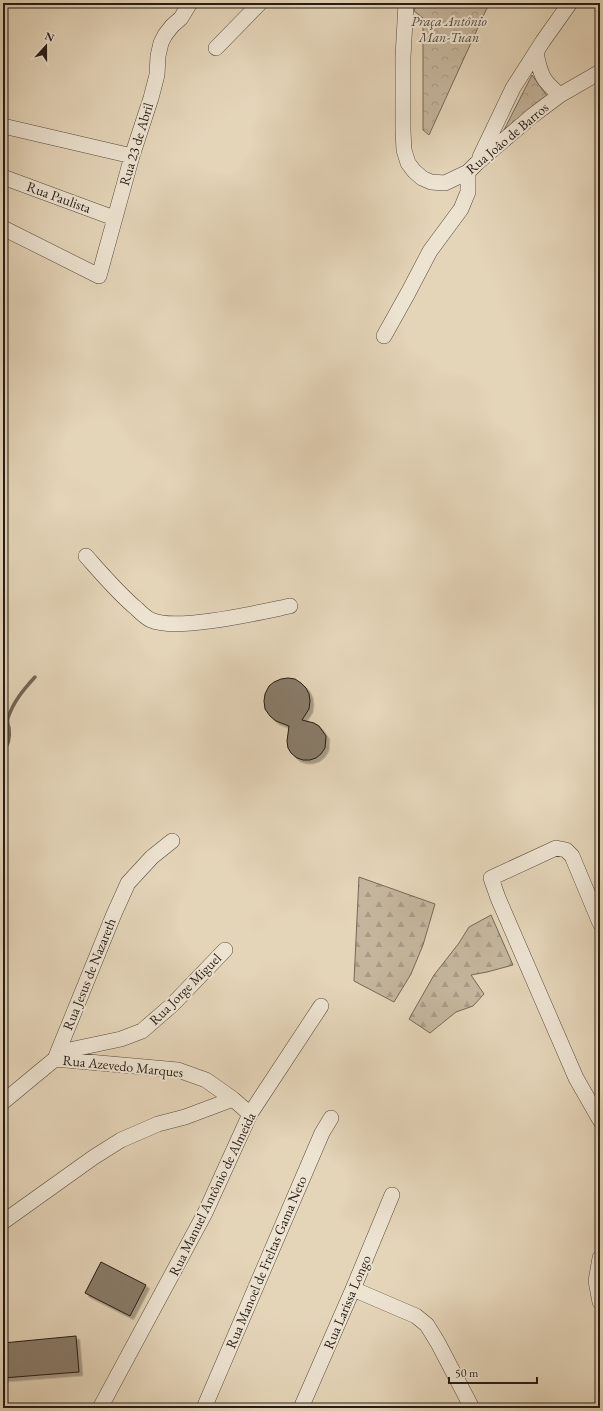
<svg xmlns="http://www.w3.org/2000/svg" width="603" height="1411" font-family="'EB Garamond',serif">
<style>
.forest{fill:url(#forest-firs);stroke:#766858}
.park{fill:url(#park-crowns);stroke:#766858}
.lines{fill:none;stroke-linecap:round;stroke-linejoin:round}
.stream{stroke:#726554;stroke-width:3.5}
.building{fill:#897c69;stroke:#271c13;filter:url(#shadow)}
.minor-casing{stroke:#564a3c;stroke-width:16}
.minor{stroke:#ede3d1;stroke-width:15}
.labels{text-anchor:middle;dominant-baseline:central;stroke-width:4;stroke-linejoin:round;paint-order:stroke}
.park-label{font-size:14px;font-style:italic;fill:#564a3c;stroke:#ede3d1}
.street-label{font-size:14px;fill:#271c13;stroke:#ede3d1}
</style>
<defs>
<pattern id="forest-firs" width="22" height="20" patternUnits="userSpaceOnUse"><rect width="22" height="20" fill="#c4b59c"/><path d="M5 1l3.5 6h-7zM16 11l3.5 6h-7z" fill="#a89b86"/></pattern>
<pattern id="park-crowns" width="20" height="18" patternUnits="userSpaceOnUse"><rect width="20" height="18" fill="#c4b59c"/><path d="M2 6a3 3 0 1 1 6 0M12 15a3 3 0 1 1 6 0" fill="none" stroke="#a89b86"/></pattern>
<filter id="shadow"><feDropShadow dx="3.5" dy="3.5" stdDeviation="0" flood-color="#0004"/></filter>
</defs>
<rect width="100%" height="100%" fill="#e4d4b8"/>
<filter id="stains"><feTurbulence type="fractalNoise" baseFrequency=".005" numOctaves="4"/><feColorMatrix values="0 0 0 0 .2 0 0 0 0 .09 0 0 0 0 .02 0 0 0 .5 -.17"/></filter>
<radialGradient id="worn" r=".72"><stop offset=".6" stop-color="#630" stop-opacity="0"/><stop offset="1" stop-color="#630" stop-opacity=".3"/></radialGradient>
<path class="forest" d="M 359,877 L 435,904 L 423,945 L 411,974 L 394,1002 L 354,981 Z
M 491,915 L 513,965 L 487,972 L 471,975 L 484,994 L 473,1006 L 456,1012 L 430,1033 L 409,1019 L 434,975 L 459,943 L 469,927 Z"/>
<path class="park" d="M 417,3 L 491,3 L 486,10 L 429,135 L 423,130 L 423,18 L 414,11 Z
M 532,75 L 547,96 L 503,132 Z"/>
<g class="lines">
<path class="stream" d="M 3,751 C 9,745 10,736 9,728 C 8,725 7,721 8,718 C 13,702 24,689 35,677"/>
</g>
<path class="building" d="M 288,678 L 295,679 L 301,683 L 306,688 L 309,694 L 310,701 L 309,709 L 302,720 L 314,723 L 319,726 L 326,736 L 325,748 L 321,754 L 316,758 L 310,760 L 303,760 L 297,758 L 291,753 L 288,748 L 287,741 L 289,726 L 276,721 L 270,716 L 265,709 L 264,701 L 265,694 L 269,686 L 274,682 L 281,679 Z
M 101,1262 L 146,1285 L 130,1316 L 85,1293 Z
M 76,1336 L 79,1372 L 3,1378 L 3,1343 Z"/>
<g class="lines">
<g class="minor-casing">
<path id="minor" d="M 406,3 L 403,57 L 403,131 L 404,150 L 408,163 L 414,171 L 422,178 L 431,182 L 445,183 L 468,172 L 477,163 L 532,116 L 560,95 L 600,72
M 216,48 L 260,3
M 536,53 C 541,76 542,80 560,95
M 3,126 L 132,156
M 480,157 L 513,88 L 543,41 L 570,3
M 3,177 L 114,218
M 3,228 L 99,276 L 132,156 L 151,98 L 157,75 L 158,56 L 161,43 L 165,35 L 172,26 L 181,18 L 190,3
M 384,336 L 408,293 L 430,251 L 461,209 L 468,192 L 468,172
M 86,556 C 102,574 118,593 137,609 C 141,613 146,618 151,620 C 176,632 261,612 290,606
M 600,923 L 572,856 L 566,850 L 556,848 L 491,878 L 498,898 L 576,1078 L 600,1120
M 55,1059 L 74,1049 L 121,1039 L 142,1031 L 172,1005 L 225,950
M 55,1059 L 178,1070 L 206,1080 L 233,1099
M 3,1102 L 55,1059 L 114,914 L 128,883 L 152,857 L 172,841
M 3,1222 L 94,1157 L 121,1140 L 158,1124 L 185,1117 L 233,1099 L 250,1114
M 600,1258 L 596,1281 L 600,1302
M 353,1289 L 416,1316 L 427,1325 L 438,1343 L 472,1408
M 100,1408 L 205,1213 L 250,1114 L 321,1006
M 204,1408 L 322,1133 L 331,1118
M 301,1408 L 353,1289 L 392,1195"/>
</g>
<use href="#minor" class="minor"/>
</g>
<g class="labels">
<g class="park-label">
<text x="449" y="21">Praça Antônio<tspan x="449" dy="16">Man-Tuan</tspan></text>
</g>
<g class="street-label">
<text transform="translate(507 138) rotate(-40)">Rua Joâo de Barros</text>
<text transform="translate(136 144) rotate(-73)">Rua 23 de Abril</text>
<text transform="translate(59 197) rotate(20)">Rua Paulista</text>
<text transform="translate(89 974) rotate(-68)">Rua Jesus de Nazareth</text>
<text transform="translate(185 989) rotate(-45)">Rua Jorge Miguel</text>
<text transform="translate(123 1066) rotate(6)">Rua Azevedo Marques</text>
<text transform="translate(212 1194) rotate(-64)">Rua Manuel Antônio de Almeida</text>
<text transform="translate(266 1262) rotate(-67)">Rua Manoel de Freltas Gama Neto</text>
<text transform="translate(347 1302) rotate(-67)">Rua Larissa Longo</text>
</g>
</g>
<rect width="603" height="1411" fill="none" stroke="#e4d4b8" stroke-width="16"/>
<rect x="4" y="4" width="595" height="1403" fill="none" stroke="#271c13" stroke-width="2"/>
<rect x="8" y="8" width="587" height="1395" fill="none" stroke="#271c13"/>
<g transform="translate(46 46) rotate(21)" stroke="#ede3d1" stroke-width="3" paint-order="stroke">
<path d="M0-3L7 15L0 10L-7 15Z" fill="#271c13"/>
<text y="-6" font-size="11" font-weight="bold" text-anchor="middle" fill="#271c13">N</text>
</g>
<path d="M449 1377v6h88v-6" fill="none" stroke="#271c13" stroke-width="2"/>
<text x="455" y="1377" font-size="12" fill="#271c13" stroke="#ede3d1" stroke-width="3" paint-order="stroke">50 m</text>
<rect width="100%" height="100%" filter="url(#stains)"/>
<rect width="100%" height="100%" fill="url(#worn)"/>
</svg>
